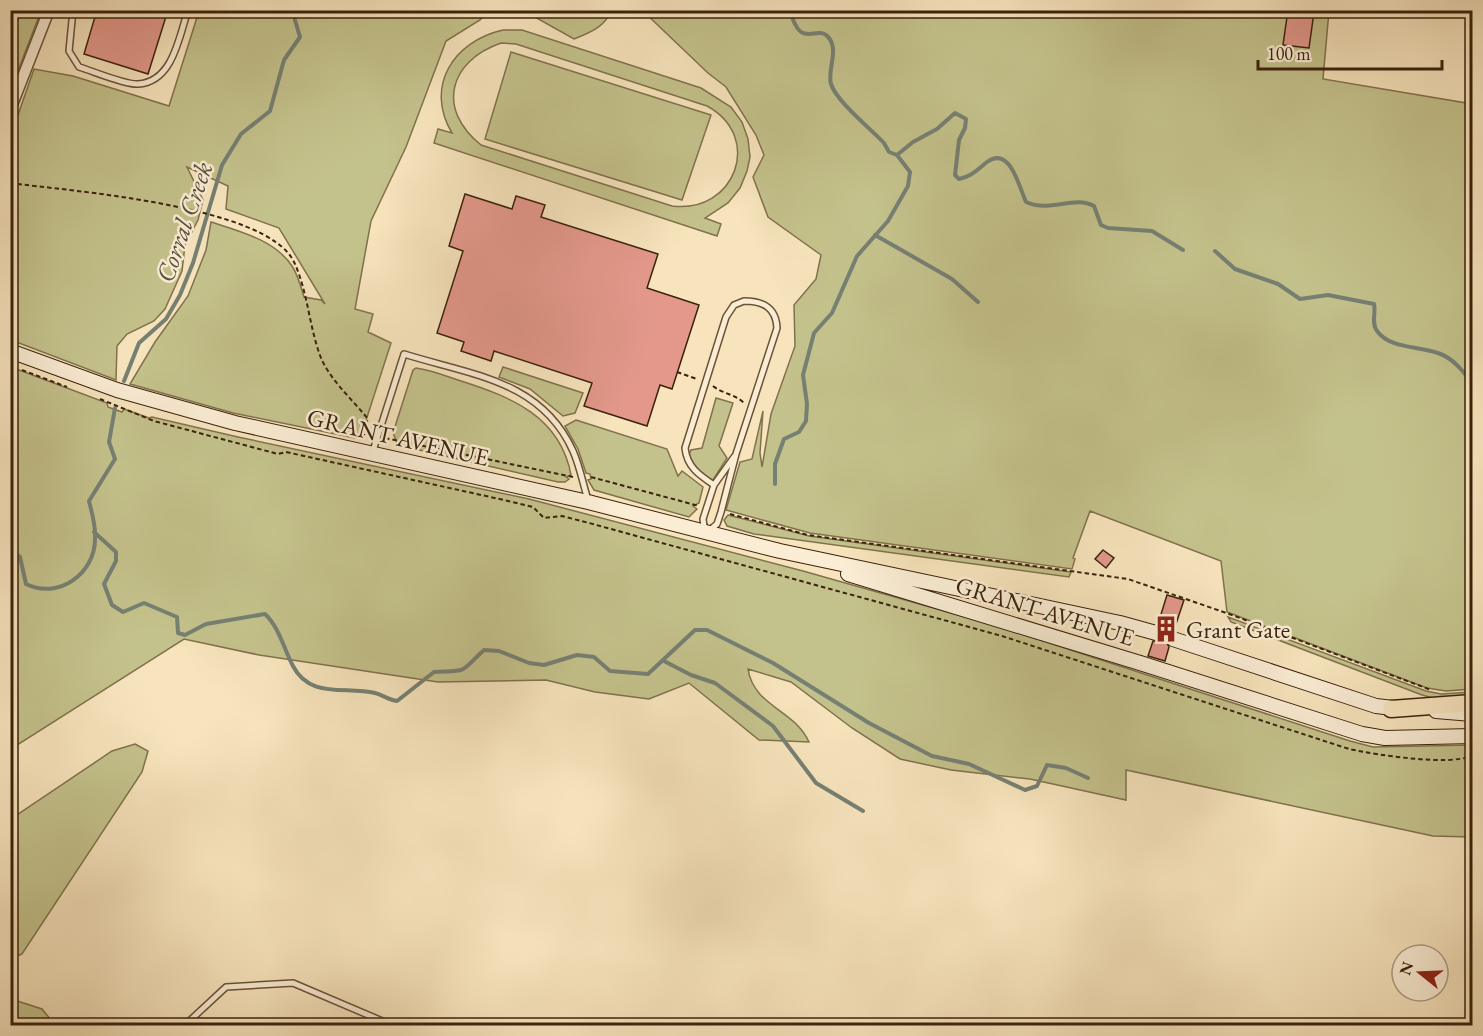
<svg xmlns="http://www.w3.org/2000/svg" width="1483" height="1036" font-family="'EB Garamond',serif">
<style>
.green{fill:#c4c28c;stroke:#80724c;stroke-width:1.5;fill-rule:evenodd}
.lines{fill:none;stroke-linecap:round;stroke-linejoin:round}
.stream{stroke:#768073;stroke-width:4}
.building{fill:#e3988b;stroke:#3b220d;stroke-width:1.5}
.service-casing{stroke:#6a5239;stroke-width:8}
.minor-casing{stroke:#6a5239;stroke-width:13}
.secondary-casing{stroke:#3b220d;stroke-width:16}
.trunk-casing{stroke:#3b220d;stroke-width:19}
.path{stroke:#3b220d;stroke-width:2;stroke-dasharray:4.5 3;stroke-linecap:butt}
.service{stroke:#faedd4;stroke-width:5}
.minor{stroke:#faedd4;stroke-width:10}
.secondary{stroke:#faedd4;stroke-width:14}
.trunk{stroke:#f7e4bd;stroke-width:16}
.labels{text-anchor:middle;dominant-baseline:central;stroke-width:5;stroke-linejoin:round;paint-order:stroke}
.street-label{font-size:24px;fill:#3b220d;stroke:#faedd4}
.poi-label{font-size:24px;fill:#3b220d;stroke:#faedd4;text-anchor:start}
.water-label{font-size:26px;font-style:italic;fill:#595140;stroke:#faedd4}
</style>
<rect width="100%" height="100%" fill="#f7e4bd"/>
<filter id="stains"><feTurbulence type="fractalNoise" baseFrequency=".00333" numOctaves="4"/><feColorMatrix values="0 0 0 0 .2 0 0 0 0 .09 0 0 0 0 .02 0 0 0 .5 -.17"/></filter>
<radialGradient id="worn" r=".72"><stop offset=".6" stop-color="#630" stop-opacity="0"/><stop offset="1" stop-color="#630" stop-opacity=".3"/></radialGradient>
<path class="green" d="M 21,11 L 41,11 L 11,89 L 11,39 Z
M 199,11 L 488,11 L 480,20 L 446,41 L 406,147 L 371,221 L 355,309 L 373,314 L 368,332 L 391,343 L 361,436 L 355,438 L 233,413 L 130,384 L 155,342 L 188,296 L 206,250 L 211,222 C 239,231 275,240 292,266 C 298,275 301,287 304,297 L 321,300 L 325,304 L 279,228 L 226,209 L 228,186 L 187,167 L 203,200 L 198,220 L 185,245 L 182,271 L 165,309 L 154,321 L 127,334 L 117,346 L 116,380 L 11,340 L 11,135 L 34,69 L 73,76 L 169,106 Z
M 524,11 L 611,10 L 611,11 C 605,27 589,33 574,39 Z
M 643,11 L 1329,11 L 1323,79 L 1472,104 L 1472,689 L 1446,691 L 1427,688 L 1227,612 L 1221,561 L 1090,511 L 1073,558 L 1075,559 L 1072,569 L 810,533 L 726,510 L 740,462 L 752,459 L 763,411 L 760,453 L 762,467 L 771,414 L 795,346 L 794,305 L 816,279 L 821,255 L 768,217 L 753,177 L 764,155 L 756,135 L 726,87 L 708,73 Z
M 503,30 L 522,30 L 701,88 L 731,107 L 742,122 L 748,139 L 750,157 L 747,171 L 740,188 L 728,203 L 705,218 L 721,224 L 717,236 L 434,143 L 438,129 L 452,133 C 424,86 454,41 503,30 ZM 501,43 L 516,44 L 707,106 C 764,137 735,214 672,206 L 481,145 C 436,109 449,61 501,43 Z
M 511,52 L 711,115 L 682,200 L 485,139 Z
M 11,367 L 107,403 L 108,407 L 122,412 L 124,409 L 149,418 L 152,417 L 238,437 L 529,499 L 803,571 L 997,626 L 1350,741 L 1373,747 L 1472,745 L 1472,837 L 1433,836 L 1126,770 L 1126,800 L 1030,779 L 951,770 L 900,759 L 852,728 L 791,682 L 748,669 C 754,707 794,709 809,742 L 759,740 L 689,683 L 649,699 L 595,692 L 546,680 L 438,682 L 259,655 L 184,639 L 11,749 Z
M 503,367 L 583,393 L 575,413 L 563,416 L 530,389 L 499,377 Z
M 416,368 C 431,370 446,376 461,381 C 511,397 560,416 571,475 L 566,477 L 569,479 L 565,482 L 558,482 L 398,445 L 393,433 L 413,370 Z
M 716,398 L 733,403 L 719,446 L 727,458 L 713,480 L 704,478 L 688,457 L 691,450 L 702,448 Z
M 576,420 L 667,449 L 678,476 L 682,471 L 703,487 L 699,503 L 693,506 L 697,509 L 689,517 L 594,490 L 588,480 L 591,479 L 590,474 L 586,473 L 578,449 L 565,426 Z
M 728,515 L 809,536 L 1071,572 L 1069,577 L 754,534 L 727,526 L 724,520 Z
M 1228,617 L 1426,691 L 1441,694 L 1472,692 L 1472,698 L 1433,698 L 1422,695 L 1231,622 Z
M 135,744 L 148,751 L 142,772 L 22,954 L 11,959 L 11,819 L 112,751 Z
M 11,999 L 42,1009 L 55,1025 L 17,1025 L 11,1022 Z"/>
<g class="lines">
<path class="stream" d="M 790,10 C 801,53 817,22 829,38 C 839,51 827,70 831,84 C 837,102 870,128 884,143 L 889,152 L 897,155 L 913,142 L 937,129 L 955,113 L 966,119 L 965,128 L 959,140 L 955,175 L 959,179 C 971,177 978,169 987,162 C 1010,145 1019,187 1026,202 C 1050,213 1074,195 1094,206 L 1101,225 L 1108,228 L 1152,231 L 1183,250
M 875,235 L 952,279 L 978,302
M 1215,251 L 1235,269 L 1278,284 L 1300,299 L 1328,295 L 1374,304 C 1376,313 1371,323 1377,331 C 1390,349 1419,346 1438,353 C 1453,358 1463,371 1472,383
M 124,381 L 139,343 L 166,319 L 180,295 L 193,263 L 222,165 L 241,134 L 270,111 L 284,60 L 300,37 L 292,10
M 775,484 L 775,464 L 784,439 L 799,432 L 806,421 L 807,404 L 803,375 L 814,333 L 832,313 L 857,256 L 888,221 L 908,186 L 910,172 L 897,155
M 94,532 L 116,552 L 116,561 L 104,584 L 112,605 L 123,612 L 144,603 L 177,617 L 178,633 L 185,635 L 206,624 L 265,614 C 279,627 284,649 293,666 C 310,699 345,686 375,693 C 383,695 389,700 397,701 L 434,672 C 470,670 458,674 484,650 L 499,651 L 529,663 L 544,665 L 577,655 L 594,657 L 610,671 L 648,674 L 695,630 L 707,630 L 773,663 L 869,723 L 932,756 L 969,764 L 1025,790 L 1037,786 L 1047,765 L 1066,768 L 1088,778
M 10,550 L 20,557 L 26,584 C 58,600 95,574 95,539 C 96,526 92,513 89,501 L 115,459 L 109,442 L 115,408
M 664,661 L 691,675 L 715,683 L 773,726 L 816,783 L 863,811"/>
</g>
<path class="building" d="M 97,10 L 168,10 L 148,74 L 84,54 Z
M 1288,10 L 1314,12 L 1309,48 L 1283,45 Z
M 465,194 L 512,209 L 516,196 L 545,205 L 541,217 L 658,254 L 647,288 L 699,305 L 672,389 L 660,385 L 647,426 L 584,406 L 592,383 L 494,351 L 491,361 L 461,351 L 464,342 L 437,333 L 463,251 L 449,246 Z
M 1103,550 L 1114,558 L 1106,568 L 1095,559 Z
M 1167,595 L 1184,600 L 1174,630 L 1167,632 L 1164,637 L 1169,647 L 1165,661 L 1148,656 L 1153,641 L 1159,641 L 1164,636 L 1164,630 L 1158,624 Z"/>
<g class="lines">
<g class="service-casing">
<path id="service" d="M 73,10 L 69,51 L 79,67 C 93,71 125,85 138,84 C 173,82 179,37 188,10
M 744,301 C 764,301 776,308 777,328 L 736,454 L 721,512 L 717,524 L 705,534 L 703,519 L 714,485 C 699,475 687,467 685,448 L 726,317 L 734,305 Z
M 372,454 L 404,354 C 471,375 541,380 573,451 C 580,467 583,484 588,500
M 714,485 L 734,457
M 184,1026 L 226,987 L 293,983 L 394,1026"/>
</g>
<g class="minor-casing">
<path id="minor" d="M 10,110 L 49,10"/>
</g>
<g class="secondary-casing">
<path id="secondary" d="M 10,351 L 117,390 L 235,423 L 588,502 L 780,551 L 1120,623 L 1156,633
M 848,574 L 1140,663 L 1362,734 L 1385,738 L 1472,736
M 1173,639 L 1376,706 L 1402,709
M 1436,711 L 1472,714"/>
</g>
<g class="trunk-casing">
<path id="trunk" d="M 1391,709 L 1472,703
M 1471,737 L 1472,737"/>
</g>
<path class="path" d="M 10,183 C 69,191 267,205 294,262 C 308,292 309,327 321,358 C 331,381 352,399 368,419 L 361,434 L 368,436
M 22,370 L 67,387
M 677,372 L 697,379
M 713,386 C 723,394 735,394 744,403
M 100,399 L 154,421 L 278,454 L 286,452 L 504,500 L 533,507 L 544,518 L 562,516 L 589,523 L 1002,636 L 1349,749 C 1378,755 1446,766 1472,756
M 385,438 L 573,477
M 591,477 L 699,506
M 730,514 L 808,535 L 1128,579 L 1232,615 L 1431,690"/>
<use href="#service" class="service"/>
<use href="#minor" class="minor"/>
<use href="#secondary" class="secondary"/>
<use href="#trunk" class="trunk"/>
</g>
<defs>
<g id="building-bare" transform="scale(2.07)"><path d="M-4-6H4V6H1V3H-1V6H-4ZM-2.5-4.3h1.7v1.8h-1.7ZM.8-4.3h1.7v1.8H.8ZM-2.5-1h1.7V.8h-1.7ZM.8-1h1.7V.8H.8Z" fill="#8f2418" stroke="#faedd4" stroke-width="2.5" paint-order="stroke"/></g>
</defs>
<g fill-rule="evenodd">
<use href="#building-bare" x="1166" y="629"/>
</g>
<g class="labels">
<g class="street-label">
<text transform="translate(398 437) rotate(13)">GRANT AVENUE</text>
<text transform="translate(1045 611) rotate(17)">GRANT AVENUE</text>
</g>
<g class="poi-label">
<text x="1186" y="629">Grant Gate</text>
</g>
<g class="water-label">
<text transform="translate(184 222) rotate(-71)">Corral Creek</text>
</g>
</g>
<rect width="1483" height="1036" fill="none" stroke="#f7e4bd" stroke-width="36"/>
<rect x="12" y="12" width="1459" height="1012" fill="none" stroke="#3b220d" stroke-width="3"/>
<rect x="18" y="18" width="1447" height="1000" fill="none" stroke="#3b220d" stroke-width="1.5"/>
<g transform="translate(1420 973) rotate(288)"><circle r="28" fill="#faedd4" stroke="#ae9c84" stroke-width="1.5"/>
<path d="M0-4.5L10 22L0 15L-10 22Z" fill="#8f2418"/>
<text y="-9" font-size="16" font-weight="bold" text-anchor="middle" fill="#3b220d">N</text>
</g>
<path d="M1258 60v9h184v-9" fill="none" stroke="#3b220d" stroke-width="3"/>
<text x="1267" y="60" font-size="18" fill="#3b220d" stroke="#faedd4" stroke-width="4.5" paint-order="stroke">100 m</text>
<rect width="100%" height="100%" filter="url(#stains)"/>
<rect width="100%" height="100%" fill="url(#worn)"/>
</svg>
